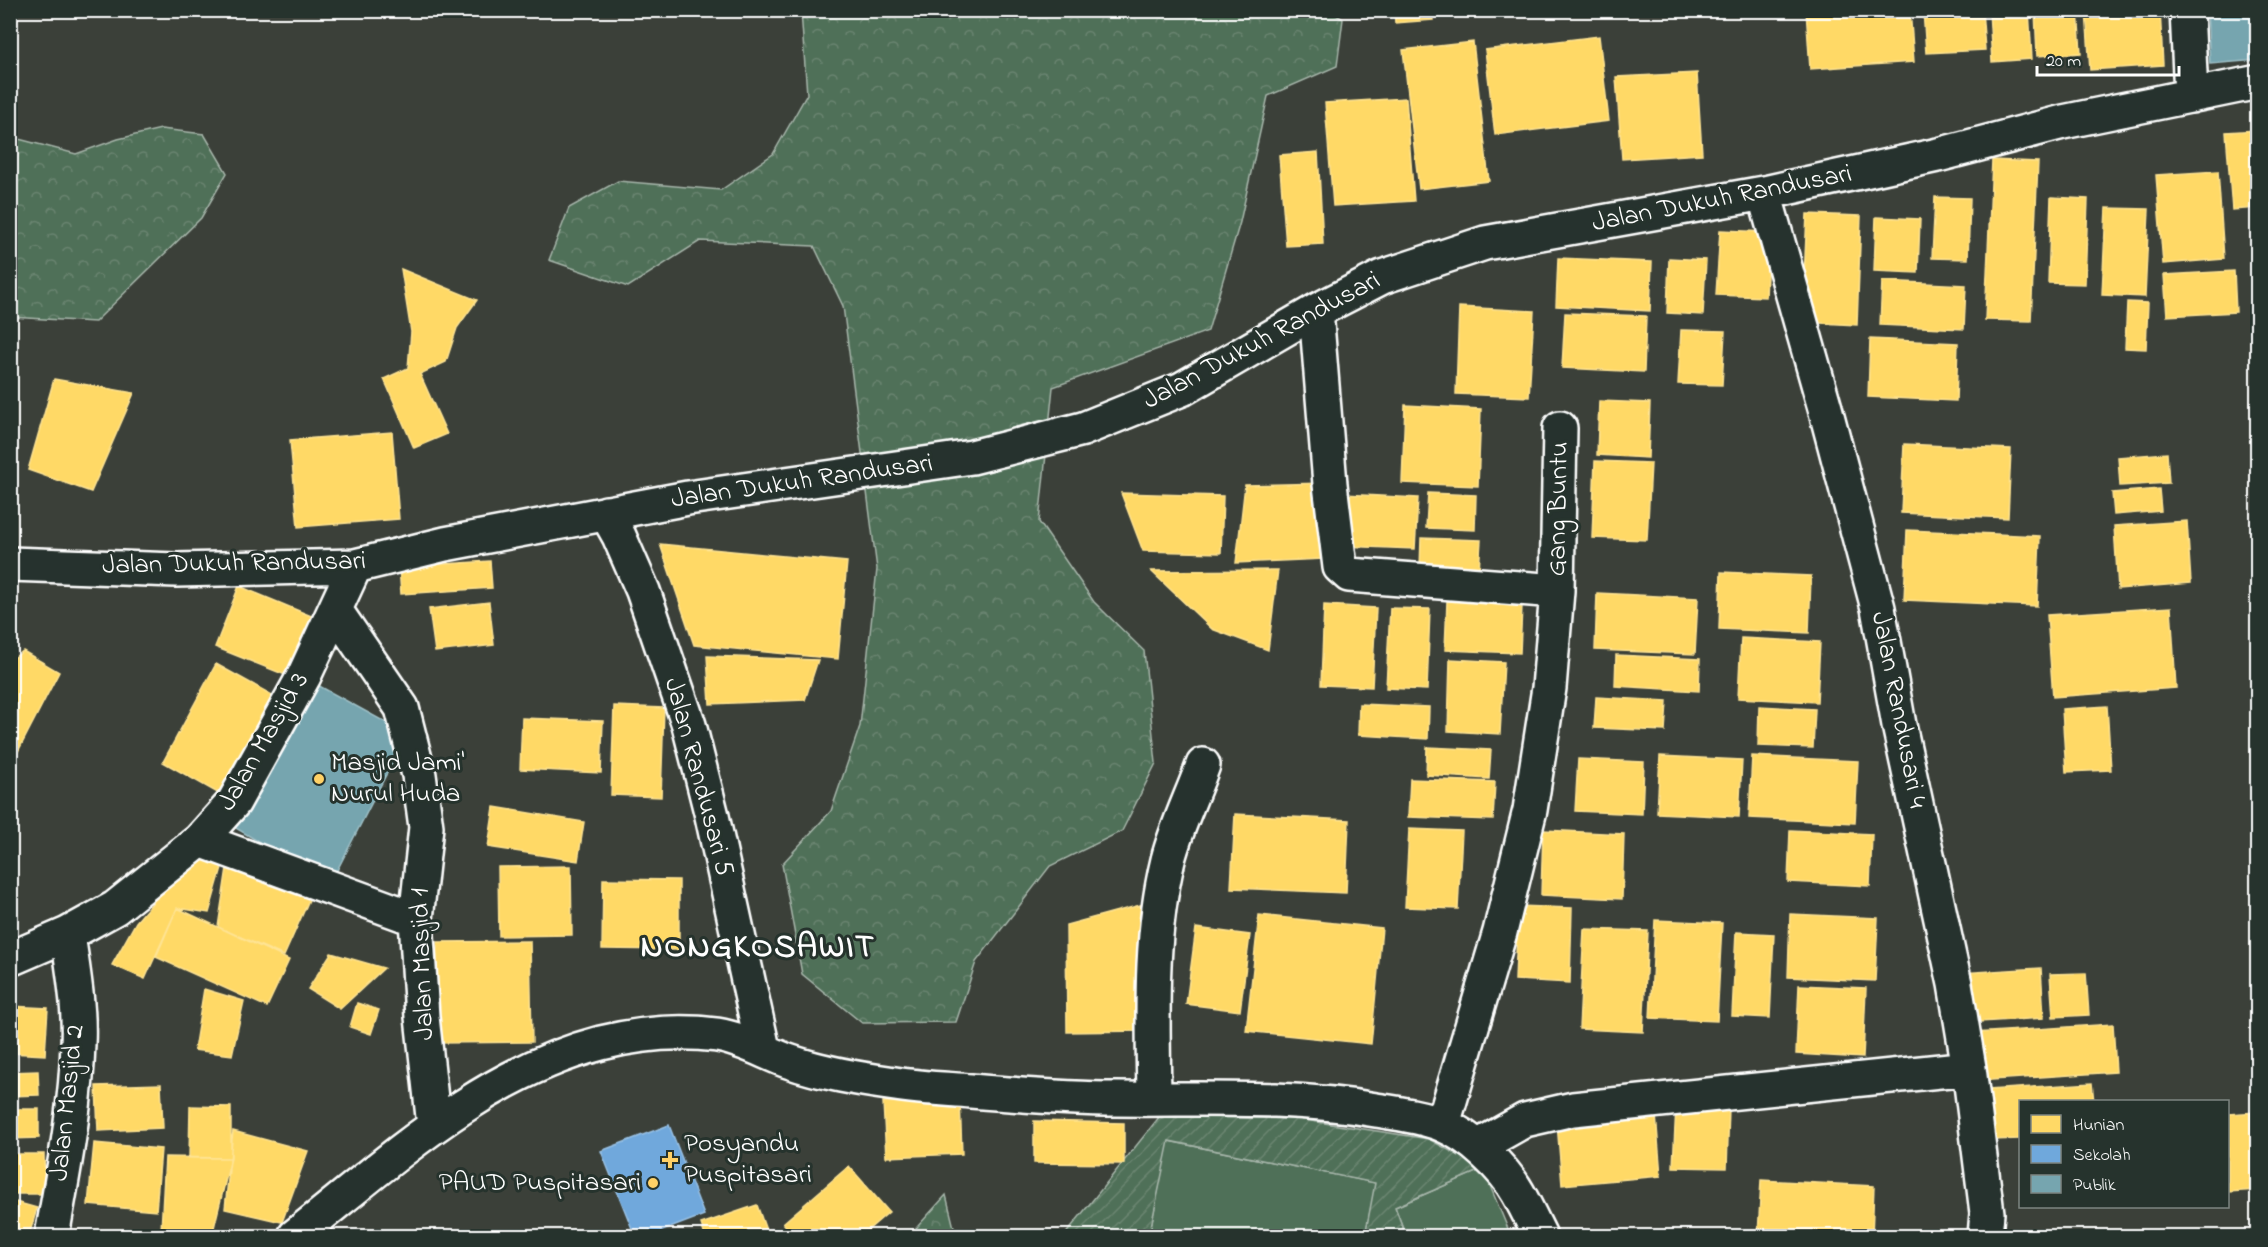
<svg xmlns="http://www.w3.org/2000/svg" width="2268" height="1247" font-family="'Indie Flower',sans-serif">
<style>
.grass{fill:#506f58;stroke:#a8b7ac;stroke-width:1.5}
.forest{fill:url(#forest-crowns);stroke:#a8b7ac;stroke-width:1.5}
.garden{fill:url(#garden-furrows);stroke:#a8b7ac;stroke-width:1.5}
.homes{fill:#ffd966;stroke:#ffe494;stroke-width:1.5}
.schools{fill:#6fa8dc;stroke:#9ac2e6;stroke-width:1.5}
.public{fill:#76a5af;stroke:#9fc0c7;stroke-width:1.5}
.lines{fill:none;stroke-linecap:round;stroke-linejoin:round}
.minor-casing{stroke:#fff;stroke-width:38}
.minor{stroke:#26332d;stroke-width:33}
.poi-dot{fill:#ffd166;stroke:#26332d;stroke-width:2}
.labels{text-anchor:middle;dominant-baseline:central;stroke-width:6;stroke-linejoin:round;paint-order:stroke}
.street-label{font-size:27px;fill:#fff;stroke:#26332d}
.poi-label{font-size:27px;fill:#fff;stroke:#26332d;text-anchor:start}
.district-label{font-size:33px;font-weight:bold;letter-spacing:1.5px;fill:#fff;stroke:#26332d}
</style>
<defs>
<pattern id="forest-crowns" width="20" height="18" patternUnits="userSpaceOnUse" patternTransform="scale(1.5)"><rect width="20" height="18" fill="#506f58"/><path d="M2 6a3 3 0 1 1 6 0M12 15a3 3 0 1 1 6 0" fill="none" stroke="#6a8571"/></pattern>
<pattern id="garden-furrows" width="10" height="10" patternUnits="userSpaceOnUse" patternTransform="scale(1.5)"><rect width="10" height="10" fill="#506f58"/><path d="M-1 1l2-2M0 10L10 0M9 11l2-2" fill="none" stroke="#6a8571"/></pattern>
</defs>
<rect width="100%" height="100%" fill="#3b4039"/>
<filter id="ink" filterUnits="userSpaceOnUse"><feTurbulence type="fractalNoise" baseFrequency=".0167" numOctaves="2"/><feDisplacementMap in="SourceGraphic" scale="12" xChannelSelector="R" yChannelSelector="G"/><feConvolveMatrix kernelMatrix="1 2 1 2 8 2 1 2 1" color-interpolation-filters="sRGB"/></filter>
<g filter="url(#ink)">
<path class="grass" d="M 1168,1141 L 1376,1183 L 1365,1236 L 1149,1236 Z
M 1483,1169 L 1511,1236 L 1406,1236 L 1395,1207 Z"/>
<path class="forest" d="M 1328,10 L 1343,19 L 1337,66 L 1268,96 L 1240,222 L 1208,331 L 1053,387 L 1039,522 L 1094,602 L 1144,651 L 1156,763 L 1122,831 L 1050,866 L 976,962 L 956,1022 L 862,1023 L 802,974 L 782,864 L 831,811 L 860,726 L 877,569 L 843,306 L 814,246 L 700,241 L 628,287 L 549,260 L 569,208 L 618,181 L 721,190 L 773,154 L 807,94 L 801,11 Z
M 161,129 L 204,134 L 227,173 L 201,218 L 95,322 L 11,317 L 11,137 L 76,154 L 118,139 Z
M 946,1195 L 956,1236 L 909,1236 Z"/>
<path class="garden" d="M 1160,1116 L 1298,1119 L 1429,1139 L 1483,1169 L 1395,1207 L 1406,1236 L 1365,1236 L 1375,1183 L 1169,1141 L 1149,1236 L 1064,1236 Z"/>
<path class="homes" d="M 1394,10 L 1432,10 L 1433,20 L 1395,23 Z
M 1806,10 L 1910,10 L 1914,62 L 1810,69 Z
M 1923,10 L 1982,10 L 1985,50 L 1926,53 Z
M 1989,10 L 2029,10 L 2032,59 L 1992,62 Z
M 2035,10 L 2078,10 L 2081,53 L 2037,56 Z
M 2086,10 L 2160,10 L 2163,65 L 2090,70 Z
M 1599,36 L 1609,121 L 1495,135 L 1485,50 Z
M 1473,42 L 1489,181 L 1419,189 L 1403,50 Z
M 1697,73 L 1702,154 L 1622,159 L 1616,77 Z
M 1406,98 L 1414,201 L 1333,206 L 1325,103 Z
M 2258,130 L 2258,208 L 2232,210 L 2226,132 Z
M 1318,152 L 1323,244 L 1286,246 L 1279,155 Z
M 1992,160 L 2038,162 L 2031,321 L 1985,320 Z
M 2218,171 L 2224,259 L 2163,264 L 2156,175 Z
M 1935,197 L 1970,198 L 1968,259 L 1932,258 Z
M 2051,197 L 2088,199 L 2085,284 L 2048,283 Z
M 2106,208 L 2149,209 L 2145,297 L 2102,295 Z
M 1807,214 L 1861,216 L 1857,325 L 1802,322 Z
M 1876,217 L 1920,219 L 1918,273 L 1874,271 Z
M 1720,230 L 1769,232 L 1766,297 L 1716,295 Z
M 1558,258 L 1652,262 L 1650,311 L 1556,306 Z
M 1669,258 L 1706,260 L 1703,315 L 1667,313 Z
M 401,269 L 477,300 L 457,328 L 446,362 L 420,374 L 447,434 L 414,448 L 384,379 L 408,368 L 411,332 Z
M 2234,271 L 2236,312 L 2167,316 L 2164,275 Z
M 1882,281 L 1966,285 L 1964,329 L 1880,325 Z
M 2127,302 L 2148,303 L 2146,349 L 2125,348 Z
M 1459,307 L 1534,311 L 1529,397 L 1456,394 Z
M 1565,313 L 1646,316 L 1644,372 L 1562,368 Z
M 1681,330 L 1725,331 L 1722,385 L 1678,384 Z
M 1870,339 L 1958,343 L 1956,401 L 1868,397 Z
M 54,379 L 134,393 L 91,492 L 28,470 Z
M 1599,401 L 1650,403 L 1648,458 L 1597,455 Z
M 1405,405 L 1481,409 L 1478,486 L 1402,483 Z
M 392,432 L 399,519 L 298,527 L 290,440 Z
M 1904,444 L 2011,449 L 2008,518 L 1901,513 Z
M 2167,453 L 2169,483 L 2120,486 L 2118,457 Z
M 1595,461 L 1651,463 L 1647,540 L 1592,538 Z
M 1327,483 L 1324,559 L 1236,563 L 1245,485 Z
M 2159,489 L 2161,511 L 2114,515 L 2112,493 Z
M 1121,493 L 1223,496 L 1221,553 L 1143,551 Z
M 1428,493 L 1476,495 L 1475,530 L 1426,528 Z
M 1343,494 L 1418,498 L 1415,549 L 1341,546 Z
M 2187,521 L 2191,583 L 2118,589 L 2114,526 Z
M 1907,530 L 2040,536 L 2037,606 L 1904,600 Z
M 1421,538 L 1481,540 L 1479,571 L 1420,568 Z
M 660,544 L 847,562 L 838,659 L 694,645 Z
M 490,561 L 492,588 L 401,594 L 399,567 Z
M 1278,570 L 1268,650 L 1212,629 L 1151,571 Z
M 1721,572 L 1811,576 L 1809,633 L 1719,629 Z
M 239,586 L 316,618 L 293,678 L 215,647 Z
M 1597,593 L 1698,598 L 1695,654 L 1595,650 Z
M 1447,601 L 1522,605 L 1520,653 L 1445,650 Z
M 489,602 L 494,645 L 435,652 L 429,609 Z
M 1324,605 L 1376,608 L 1372,687 L 1321,685 Z
M 2171,607 L 2176,688 L 2053,697 L 2047,615 Z
M 1390,608 L 1430,609 L 1427,690 L 1386,688 Z
M 1741,638 L 1820,642 L 1817,702 L 1738,698 Z
M 23,651 L 59,672 L 10,767 L 10,661 Z
M 1616,655 L 1700,659 L 1699,691 L 1615,686 Z
M 707,656 L 818,660 L 805,700 L 710,704 Z
M 1450,659 L 1504,662 L 1500,734 L 1448,731 Z
M 216,664 L 283,701 L 230,800 L 163,762 Z
M 1596,697 L 1667,701 L 1665,731 L 1594,728 Z
M 1359,704 L 1429,707 L 1428,739 L 1358,735 Z
M 614,706 L 664,708 L 661,797 L 611,795 Z
M 1759,706 L 1815,709 L 1813,748 L 1758,746 Z
M 2107,706 L 2111,770 L 2066,772 L 2062,709 Z
M 522,718 L 603,721 L 601,773 L 520,769 Z
M 1427,747 L 1491,750 L 1489,779 L 1426,775 Z
M 1660,756 L 1742,760 L 1739,817 L 1657,813 Z
M 1752,756 L 1858,761 L 1855,823 L 1749,818 Z
M 1578,759 L 1644,762 L 1642,814 L 1575,811 Z
M 1410,779 L 1495,782 L 1493,820 L 1408,817 Z
M 494,807 L 584,822 L 578,861 L 488,847 Z
M 1235,814 L 1349,820 L 1346,893 L 1231,888 Z
M 1409,829 L 1462,831 L 1458,909 L 1405,907 Z
M 1543,830 L 1624,834 L 1622,899 L 1541,895 Z
M 1790,830 L 1872,834 L 1870,886 L 1788,882 Z
M 208,851 L 225,857 L 209,913 L 177,908 L 145,979 L 112,965 L 136,922 L 153,902 Z
M 229,855 L 312,893 L 284,956 L 218,927 Z
M 571,866 L 572,935 L 499,936 L 498,867 Z
M 603,879 L 679,880 L 679,950 L 602,949 Z
M 1144,904 L 1146,1031 L 1067,1032 L 1066,925 Z
M 1518,906 L 1572,908 L 1570,983 L 1515,980 Z
M 177,908 L 289,960 L 267,1007 L 156,957 Z
M 1790,914 L 1878,918 L 1875,981 L 1788,977 Z
M 1259,915 L 1382,928 L 1371,1044 L 1246,1031 Z
M 1655,920 L 1722,923 L 1717,1021 L 1650,1018 Z
M 1196,928 L 1250,935 L 1240,1011 L 1186,1004 Z
M 1584,929 L 1648,931 L 1643,1032 L 1579,1029 Z
M 1736,932 L 1774,934 L 1770,1018 L 1732,1016 Z
M 530,941 L 532,1042 L 438,1043 L 437,942 Z
M 331,953 L 384,968 L 340,1009 L 308,989 Z
M 2041,968 L 2044,1018 L 1963,1023 L 1960,973 Z
M 2086,973 L 2089,1015 L 2053,1017 L 2050,974 Z
M 1799,985 L 1866,988 L 1863,1058 L 1796,1054 Z
M 204,989 L 244,1001 L 232,1055 L 194,1050 Z
M 357,1003 L 379,1010 L 371,1034 L 350,1027 Z
M 10,1006 L 48,1008 L 45,1055 L 10,1053 Z
M 2113,1024 L 2116,1072 L 1977,1081 L 1974,1033 Z
M 38,1071 L 39,1095 L 10,1096 L 10,1072 Z
M 2092,1083 L 2094,1102 L 2020,1102 L 2020,1139 L 1991,1140 L 1988,1090 Z
M 161,1084 L 163,1128 L 98,1131 L 96,1086 Z
M 960,1099 L 962,1154 L 886,1157 L 883,1102 Z
M 190,1106 L 231,1107 L 231,1158 L 189,1158 Z
M 1676,1106 L 1729,1108 L 1727,1168 L 1673,1167 Z
M 10,1109 L 39,1109 L 39,1138 L 10,1139 Z
M 2258,1112 L 2258,1190 L 2228,1192 L 2228,1114 Z
M 1656,1115 L 1661,1176 L 1562,1185 L 1557,1123 Z
M 1034,1121 L 1124,1123 L 1124,1164 L 1034,1163 Z
M 233,1131 L 308,1151 L 282,1222 L 225,1209 Z
M 94,1143 L 161,1149 L 156,1211 L 88,1205 Z
M 10,1154 L 44,1154 L 45,1194 L 10,1194 Z
M 165,1157 L 231,1158 L 212,1236 L 171,1236 L 161,1231 Z
M 849,1166 L 889,1212 L 861,1236 L 795,1236 L 783,1223 Z
M 1761,1180 L 1874,1186 L 1872,1236 L 1758,1236 Z
M 12,1201 L 37,1208 L 29,1236 L 10,1236 Z
M 757,1205 L 768,1236 L 705,1236 L 701,1224 Z
M 61,1229 L 142,1236 L 60,1236 Z"/>
<path class="schools" d="M 669,1125 L 704,1215 L 649,1236 L 635,1236 L 601,1151 Z"/>
<path class="public" d="M 2207,10 L 2253,10 L 2257,60 L 2210,64 Z
M 312,682 L 407,734 L 330,884 L 229,824 Z"/>
<g class="lines">
<g class="minor-casing">
<path id="minor" d="M 2187,10 L 2191,96
M 1764,193 L 1825,408 L 1878,608 L 1899,725 L 1955,984 L 1969,1068 L 1987,1213 L 1985,1236
M 1316,311 L 1330,484 L 1340,567 L 1349,575 L 1557,591
M 606,513 L 619,536 L 643,591 L 689,725 L 712,816 L 763,1049
M 10,564 L 176,570 L 355,566 L 445,544 L 688,498 L 972,457 L 1083,429 L 1182,389 L 1316,311 L 1382,277 L 1485,243 L 1764,193 L 1938,155 L 2063,122 L 2258,82
M 335,610 L 402,708 L 419,775 L 426,827 L 416,919 L 422,1017 L 434,1126
M 200,840 L 416,919
M 10,959 L 68,934 L 115,908 L 200,840 L 234,802 L 304,676 L 355,566
M 1154,1098 C 1153,1018 1149,938 1168,860 C 1176,828 1192,796 1203,765
M 1443,1124 L 1500,932 L 1530,810 L 1549,688 L 1557,591 L 1560,428
M 1479,1146 L 1525,1120 L 1573,1109 L 1969,1068
M 52,1236 C 63,1173 76,1109 78,1044 C 80,1008 73,971 68,934
M 295,1236 C 389,1162 481,1074 601,1043 C 637,1034 679,1030 717,1035 C 742,1039 764,1052 788,1061 C 822,1073 860,1079 895,1084 C 920,1088 946,1089 971,1091 C 1019,1095 1067,1099 1115,1099 C 1203,1100 1288,1095 1376,1110 C 1396,1113 1425,1117 1443,1125 C 1470,1136 1504,1168 1518,1193 C 1526,1207 1533,1222 1540,1236"/>
</g>
<use href="#minor" class="minor"/>
</g>
</g>
<g class="poi-dot">
<circle cx="319" cy="779" r="6"/>
<path d="M667 1151h6v6h6v6h-6v6h-6v-6h-6v-6h6z"/>
<circle cx="653" cy="1183" r="6"/>
</g>
<g class="labels">
<g class="street-label">
<text transform="translate(1722 199) rotate(-11)">Jalan Dukuh Randusari</text>
<text transform="translate(1262 341) rotate(-28)">Jalan Dukuh Randusari</text>
<text transform="translate(802 482) rotate(-8)">Jalan Dukuh Randusari</text>
<text transform="translate(1559 509) rotate(-89)">Gang Buntu</text>
<text transform="translate(234 564) rotate(-1)">Jalan Dukuh Randusari</text>
<text transform="translate(1898 710) rotate(79)">Jalan Randusari 4</text>
<text transform="translate(264 742) rotate(-60)">Jalan Masjid 3</text>
<text transform="translate(698 777) rotate(75)">Jalan Randusari 5</text>
<text transform="translate(423 964) rotate(-92)">Jalan Masjid 1</text>
<text transform="translate(68 1103) rotate(-84)">Jalan Masjid 2</text>
</g>
<g class="poi-label">
<text x="331" y="763">Masjid Jami'<tspan x="331" dy="31">Nurul Huda</tspan></text>
<text x="684" y="1144">Posyandu<tspan x="684" dy="31">Puspitasari</tspan></text>
<text x="641" y="1183" text-anchor="end">PAUD Puspitasari</text>
</g>
<g class="district-label">
<text x="758" y="948">NONGKOSAWIT</text>
</g>
</g>
<rect width="2268" height="1247" fill="none" stroke="#26332d" stroke-width="36"/>
<rect x="18" y="18" width="2232" height="1211" fill="none" stroke="#fff" stroke-width="2" filter="url(#ink)"/>
<rect x="2019" y="1100" width="210" height="108" fill="#26332d" stroke="#7d8581" stroke-width="1.5"/>
<rect x="2031" y="1115" width="30" height="18" fill="#ffd966" stroke="#7d8581" stroke-width="1.5"/>
<text x="2073" y="1130" font-size="18" fill="#ffffff">Hunian</text>
<rect x="2031" y="1145" width="30" height="18" fill="#6fa8dc" stroke="#7d8581" stroke-width="1.5"/>
<text x="2073" y="1160" font-size="18" fill="#ffffff">Sekolah</text>
<rect x="2031" y="1175" width="30" height="18" fill="#76a5af" stroke="#7d8581" stroke-width="1.5"/>
<text x="2073" y="1190" font-size="18" fill="#ffffff">Publik</text>
<path d="M2037 66v9h142v-9" fill="none" stroke="#ffffff" stroke-width="3"/>
<text x="2046" y="66" font-size="18" fill="#ffffff" stroke="#26332d" stroke-width="4.5" paint-order="stroke">20 m</text>
</svg>
